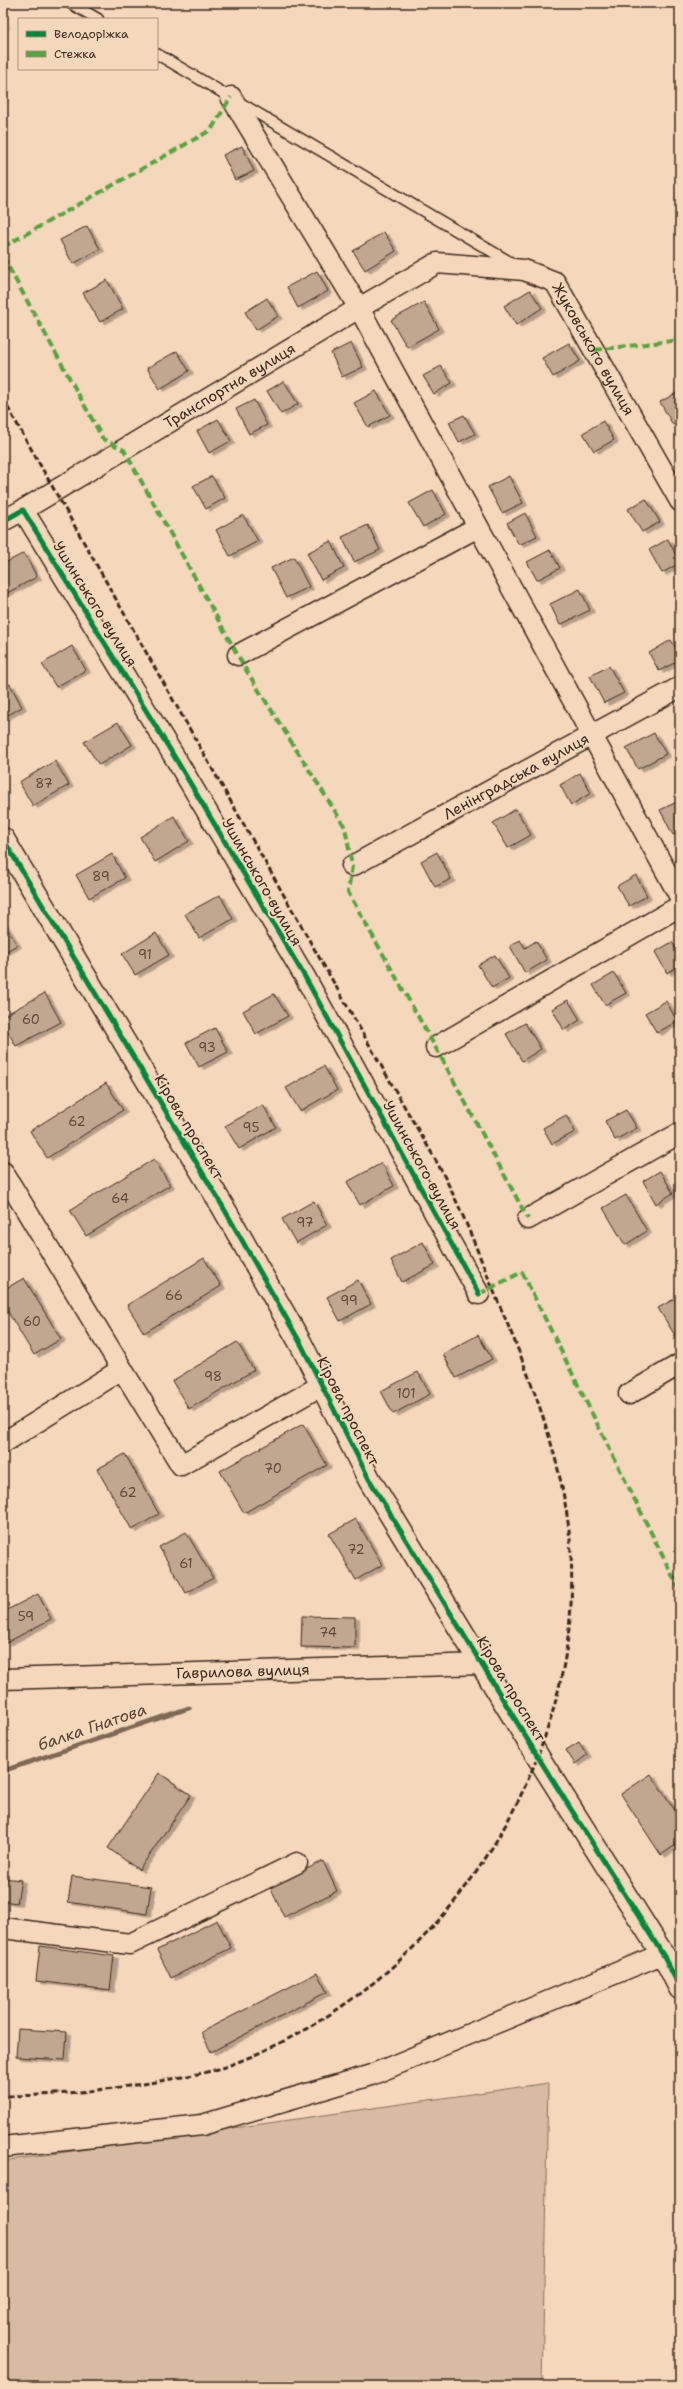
<svg xmlns="http://www.w3.org/2000/svg" width="683" height="2389" font-family="'Shantell Sans',sans-serif">
<style>
.built{fill:#e5c8ae}
.green{fill:#d7bba2;stroke:#897260}
.lines{fill:none;stroke-linecap:round;stroke-linejoin:round}
.stream{stroke:#7e6957;stroke-width:5}
.building{fill:#c1a690;stroke:#3b2a1e;filter:url(#shadow)}
.service-casing{stroke:#3b2a1e;stroke-width:13}
.minor-casing{stroke:#3b2a1e;stroke-width:23}
.tertiary-casing{stroke:#3b2a1e;stroke-width:25}
.service{stroke:#f5d7bb;stroke-width:10}
.minor{stroke:#f5d7bb;stroke-width:20}
.tertiary{stroke:#f5d7bb;stroke-width:22}
.rail{stroke:#3b2a1e;stroke-width:3;stroke-dasharray:6 3;stroke-linecap:butt}
.quiet{stroke:#54a441;stroke-width:4;stroke-dasharray:8 4;stroke-linecap:butt}
.cycleway-casing{stroke:#f5d7bb;stroke-width:8}
.cycleway{stroke:#00873e;stroke-width:5}
.labels{text-anchor:middle;dominant-baseline:central;stroke-width:4;stroke-linejoin:round;paint-order:stroke}
.number-label{font-size:13px;fill:#5c493a}
.street-label{font-size:15px;fill:#3b2a1e;stroke:#f5d7bb}
.water-label{font-size:16px;font-style:italic;fill:#574436;stroke:#f5d7bb}
</style>
<defs>
<filter id="shadow"><feDropShadow dx="4.5" dy="2.5" stdDeviation="0" flood-color="#0004"/></filter>
</defs>
<rect width="100%" height="100%" fill="#f5d7bb"/>
<filter id="ink" filterUnits="userSpaceOnUse"><feTurbulence type="fractalNoise" baseFrequency=".025" numOctaves="2"/><feDisplacementMap in="SourceGraphic" scale="8" xChannelSelector="R" yChannelSelector="G"/><feConvolveMatrix kernelMatrix="1 2 1 2 8 2 1 2 1" color-interpolation-filters="sRGB"/></filter>
<g filter="url(#ink)">
<path class="built" d="M 3,17 L 12,28 L 3,33 Z"/>
<path class="green" d="M 548,2083 L 542,2386 L 3,2386 L 3,2161 Z"/>
<g class="lines">
<path class="stream" d="M 3,1771 L 189,1708"/>
</g>
<path class="building" d="M 242,146 L 254,171 L 235,180 L 223,155 Z
M 87,226 L 100,249 L 73,264 L 60,240 Z
M 384,232 L 396,251 L 365,270 L 353,251 Z
M 317,271 L 328,291 L 298,308 L 287,287 Z
M 107,280 L 123,309 L 100,322 L 83,293 Z
M 530,290 L 542,308 L 516,325 L 504,306 Z
M 267,298 L 278,316 L 256,330 L 245,312 Z
M 424,302 L 439,329 L 407,347 L 391,320 Z
M 351,343 L 363,367 L 342,377 L 331,353 Z
M 569,343 L 580,361 L 553,377 L 542,358 Z
M 177,351 L 189,371 L 160,389 L 147,368 Z
M 441,366 L 452,383 L 434,394 L 423,376 Z
M 284,381 L 298,404 L 281,414 L 267,391 Z
M 376,391 L 390,415 L 368,427 L 354,403 Z
M 680,391 L 680,421 L 673,425 L 660,402 Z
M 254,400 L 267,425 L 249,434 L 236,409 Z
M 464,415 L 475,434 L 459,442 L 449,422 Z
M 218,419 L 231,441 L 209,453 L 197,431 Z
M 603,421 L 614,440 L 594,451 L 583,433 Z
M 212,476 L 225,498 L 206,509 L 193,486 Z
M 509,476 L 523,503 L 502,513 L 488,487 Z
M 433,490 L 446,514 L 423,527 L 409,503 Z
M 646,499 L 660,522 L 642,532 L 628,509 Z
M 525,513 L 537,536 L 519,545 L 507,523 Z
M 243,515 L 258,541 L 230,556 L 216,530 Z
M 368,525 L 380,550 L 354,562 L 342,537 Z
M 668,539 L 680,563 L 662,573 L 649,550 Z
M 331,541 L 344,568 L 321,580 L 307,553 Z
M 550,550 L 560,568 L 537,580 L 527,562 Z
M 24,553 L 37,577 L 3,595 L 3,564 Z
M 294,557 L 309,587 L 286,598 L 271,568 Z
M 580,589 L 590,610 L 560,625 L 550,604 Z
M 671,640 L 680,655 L 680,660 L 659,671 L 649,653 Z
M 72,646 L 86,670 L 56,687 L 42,664 Z
M 609,666 L 624,693 L 604,703 L 590,676 Z
M 10,684 L 22,707 L 3,718 L 3,688 Z
M 118,722 L 132,745 L 99,765 L 84,742 Z
M 654,733 L 666,754 L 638,769 L 626,748 Z
M 55,761 L 69,785 L 33,806 L 19,782 Z
M 580,773 L 591,793 L 571,805 L 560,785 Z
M 679,801 L 680,831 L 673,835 L 660,810 Z
M 516,809 L 531,835 L 508,848 L 493,823 Z
M 174,816 L 189,841 L 155,862 L 140,837 Z
M 437,852 L 451,879 L 435,887 L 421,861 Z
M 112,854 L 125,878 L 89,898 L 76,875 Z
M 636,875 L 647,896 L 629,906 L 617,886 Z
M 220,895 L 233,919 L 199,938 L 185,914 Z
M 3,922 L 17,945 L 3,953 Z
M 156,933 L 169,955 L 135,975 L 122,954 Z
M 520,940 L 525,948 L 536,941 L 547,960 L 525,973 L 510,946 Z
M 672,942 L 680,956 L 680,965 L 667,973 L 655,952 Z
M 495,955 L 509,978 L 492,988 L 478,965 Z
M 614,973 L 626,993 L 605,1005 L 593,985 Z
M 45,993 L 61,1022 L 16,1046 L 3,1023 L 3,1016 Z
M 680,993 L 680,1005 L 674,996 Z
M 274,994 L 288,1016 L 256,1034 L 243,1011 Z
M 568,1000 L 580,1020 L 564,1030 L 552,1009 Z
M 666,1001 L 677,1021 L 657,1033 L 645,1013 Z
M 525,1023 L 541,1049 L 522,1061 L 506,1034 Z
M 215,1028 L 228,1052 L 199,1067 L 186,1043 Z
M 324,1066 L 337,1090 L 300,1111 L 286,1088 Z
M 106,1083 L 123,1110 L 47,1158 L 30,1131 Z
M 263,1105 L 276,1127 L 239,1149 L 225,1126 Z
M 626,1110 L 637,1128 L 615,1140 L 605,1121 Z
M 566,1115 L 575,1132 L 552,1144 L 543,1128 Z
M 154,1159 L 170,1185 L 86,1236 L 70,1210 Z
M 382,1163 L 394,1186 L 360,1205 L 347,1182 Z
M 660,1171 L 673,1193 L 656,1204 L 643,1181 Z
M 626,1195 L 647,1231 L 625,1245 L 603,1208 Z
M 314,1201 L 327,1225 L 296,1243 L 282,1219 Z
M 423,1242 L 435,1265 L 402,1282 L 391,1260 Z
M 204,1258 L 221,1286 L 144,1333 L 127,1305 Z
M 24,1278 L 61,1339 L 34,1355 L 3,1304 L 3,1290 Z
M 358,1280 L 371,1304 L 340,1321 L 327,1297 Z
M 678,1297 L 680,1335 L 676,1337 L 658,1308 Z
M 478,1335 L 492,1359 L 456,1378 L 443,1354 Z
M 237,1342 L 254,1370 L 189,1409 L 172,1381 Z
M 418,1372 L 430,1394 L 393,1414 L 381,1391 Z
M 303,1424 L 327,1465 L 244,1513 L 220,1471 Z
M 125,1454 L 159,1514 L 132,1530 L 97,1469 Z
M 356,1519 L 382,1565 L 356,1580 L 329,1534 Z
M 186,1532 L 213,1578 L 186,1593 L 159,1547 Z
M 38,1594 L 51,1619 L 6,1643 L 3,1636 L 3,1612 Z
M 302,1616 L 355,1617 L 355,1648 L 301,1647 Z
M 579,1742 L 587,1755 L 575,1764 L 566,1750 Z
M 159,1773 L 191,1795 L 139,1870 L 108,1848 Z
M 651,1774 L 680,1818 L 680,1842 L 661,1855 L 621,1794 Z
M 323,1861 L 337,1891 L 284,1917 L 270,1887 Z
M 72,1876 L 151,1887 L 147,1914 L 68,1902 Z
M 3,1878 L 21,1880 L 17,1903 L 3,1901 Z
M 217,1920 L 231,1948 L 171,1978 L 157,1950 Z
M 40,1946 L 114,1956 L 110,1990 L 36,1981 Z
M 317,1973 L 327,1992 L 211,2052 L 201,2032 Z
M 18,2029 L 67,2032 L 65,2060 L 16,2057 Z"/>
<g class="lines">
<g class="service-casing">
<path id="service" d="M 70,3 L 98,19
M 157,54 L 515,265"/>
</g>
<g class="minor-casing">
<g id="minor">
<path d="M 231,97 L 359,308 L 680,897"/>
<path id="s1" d="M 23,510 L 359,308 L 437,263 L 524,270 L 555,282 L 680,501"/>
<path d="M 3,521 L 23,510 L 177,761 L 305,977 L 479,1294"/>
<path d="M 238,655 L 478,527"/>
<path id="s2" d="M 352,866 L 680,687"/>
<path d="M 436,1047 L 680,906"/>
<path d="M 3,1172 L 122,1369"/>
<path d="M 528,1219 L 680,1133"/>
<path d="M 629,1394 L 680,1364"/>
<path d="M 3,1443 L 122,1369 L 181,1465 L 322,1385"/>
<path id="s3" d="M 3,1679 L 483,1664"/>
<path d="M 3,1928 L 130,1944 L 297,1863"/>
<path d="M 3,2147 L 202,2125 L 371,2075 L 662,1954"/>
</g>
</g>
<g class="tertiary-casing">
<path id="tertiary" d="M 3,839 L 223,1207 L 301,1344 L 369,1479 L 538,1757 L 665,1958 L 680,1988"/>
</g>
<use href="#service" class="service"/>
<use href="#minor" class="minor"/>
<use href="#tertiary" class="tertiary"/>
<path class="rail" d="M 3,399 C 107,584 212,768 316,952 C 345,1002 374,1053 403,1104 C 419,1132 437,1160 451,1190 C 470,1229 485,1271 502,1311 C 532,1381 560,1454 569,1530 C 584,1666 535,1802 450,1907 C 393,1977 315,2033 230,2065 C 206,2074 180,2077 155,2082 C 105,2090 54,2096 3,2096"/>
<path class="quiet" d="M 3,247 L 211,130 L 231,97
M 3,257 L 103,439 L 124,450 L 246,670 L 345,827 L 352,866 L 348,892 L 442,1059 L 528,1219
M 594,350 L 680,340
M 479,1294 L 522,1272 L 680,1591"/>
<g class="cycleway-casing">
<path id="cycleway" d="M 3,521 L 23,510 L 177,761 L 305,977 L 479,1294
M 3,839 L 223,1207 L 301,1344 L 369,1479 L 538,1757 L 665,1958 L 680,1988"/>
</g>
<use href="#cycleway" class="cycleway"/>
</g>
</g>
<g class="labels">
<g class="number-label">
<text x="44" y="783">87</text>
<text x="101" y="876">89</text>
<text x="145" y="954">91</text>
<text x="31" y="1019">60</text>
<text x="207" y="1047">93</text>
<text x="77" y="1121">62</text>
<text x="251" y="1127">95</text>
<text x="120" y="1198">64</text>
<text x="305" y="1222">97</text>
<text x="174" y="1295">66</text>
<text x="349" y="1300">99</text>
<text x="32" y="1321">60</text>
<text x="213" y="1376">98</text>
<text x="406" y="1393">101</text>
<text x="273" y="1468">70</text>
<text x="128" y="1492">62</text>
<text x="356" y="1549">72</text>
<text x="186" y="1563">61</text>
<text x="26" y="1616">59</text>
<text x="328" y="1632">74</text>
</g>
<g class="street-label">
<text stroke="none"><textPath href="#s1" startOffset="680">Жуковського вулиця</textPath></text>
<text stroke="none"><textPath href="#s1" startOffset="241">Транспортна вулиця</textPath></text>
<text transform="translate(95 604) rotate(58)">Ушинського вулиця</text>
<text stroke="none"><textPath href="#s2" startOffset="187">Ленінградська вулиця</textPath></text>
<text transform="translate(262 882) rotate(60)">Ушинського вулиця</text>
<text transform="translate(189 1127) rotate(59)">Кірова проспект</text>
<text transform="translate(422 1165) rotate(61)">Ушинського вулиця</text>
<text transform="translate(348 1411) rotate(63)">Кірова проспект</text>
<text stroke="none"><textPath href="#s3" startOffset="240">Гаврилова вулиця</textPath></text>
<text transform="translate(511 1689) rotate(59)">Кірова проспект</text>
</g>
<g class="water-label">
<text transform="translate(92 1727) rotate(-19)">балка Гнатова</text>
</g>
</g>
<rect width="683" height="2389" fill="none" stroke="#f5d7bb" stroke-width="16"/>
<rect x="8" y="8" width="667" height="2373" fill="none" stroke="#3b2a1e" stroke-width="1.5" filter="url(#ink)"/>
<rect x="18" y="18" width="140" height="52" fill="#f5d7bb" stroke="#ab927c"/>
<rect x="26" y="31" width="20" height="6" fill="#00873e" stroke="#ab927c"/>
<text x="54" y="38" font-size="12" fill="#3b2a1e">Велодоріжка</text>
<rect x="26" y="51" width="20" height="6" fill="#54a441" stroke="#ab927c"/>
<text x="54" y="58" font-size="12" fill="#3b2a1e">Стежка</text>
</svg>
